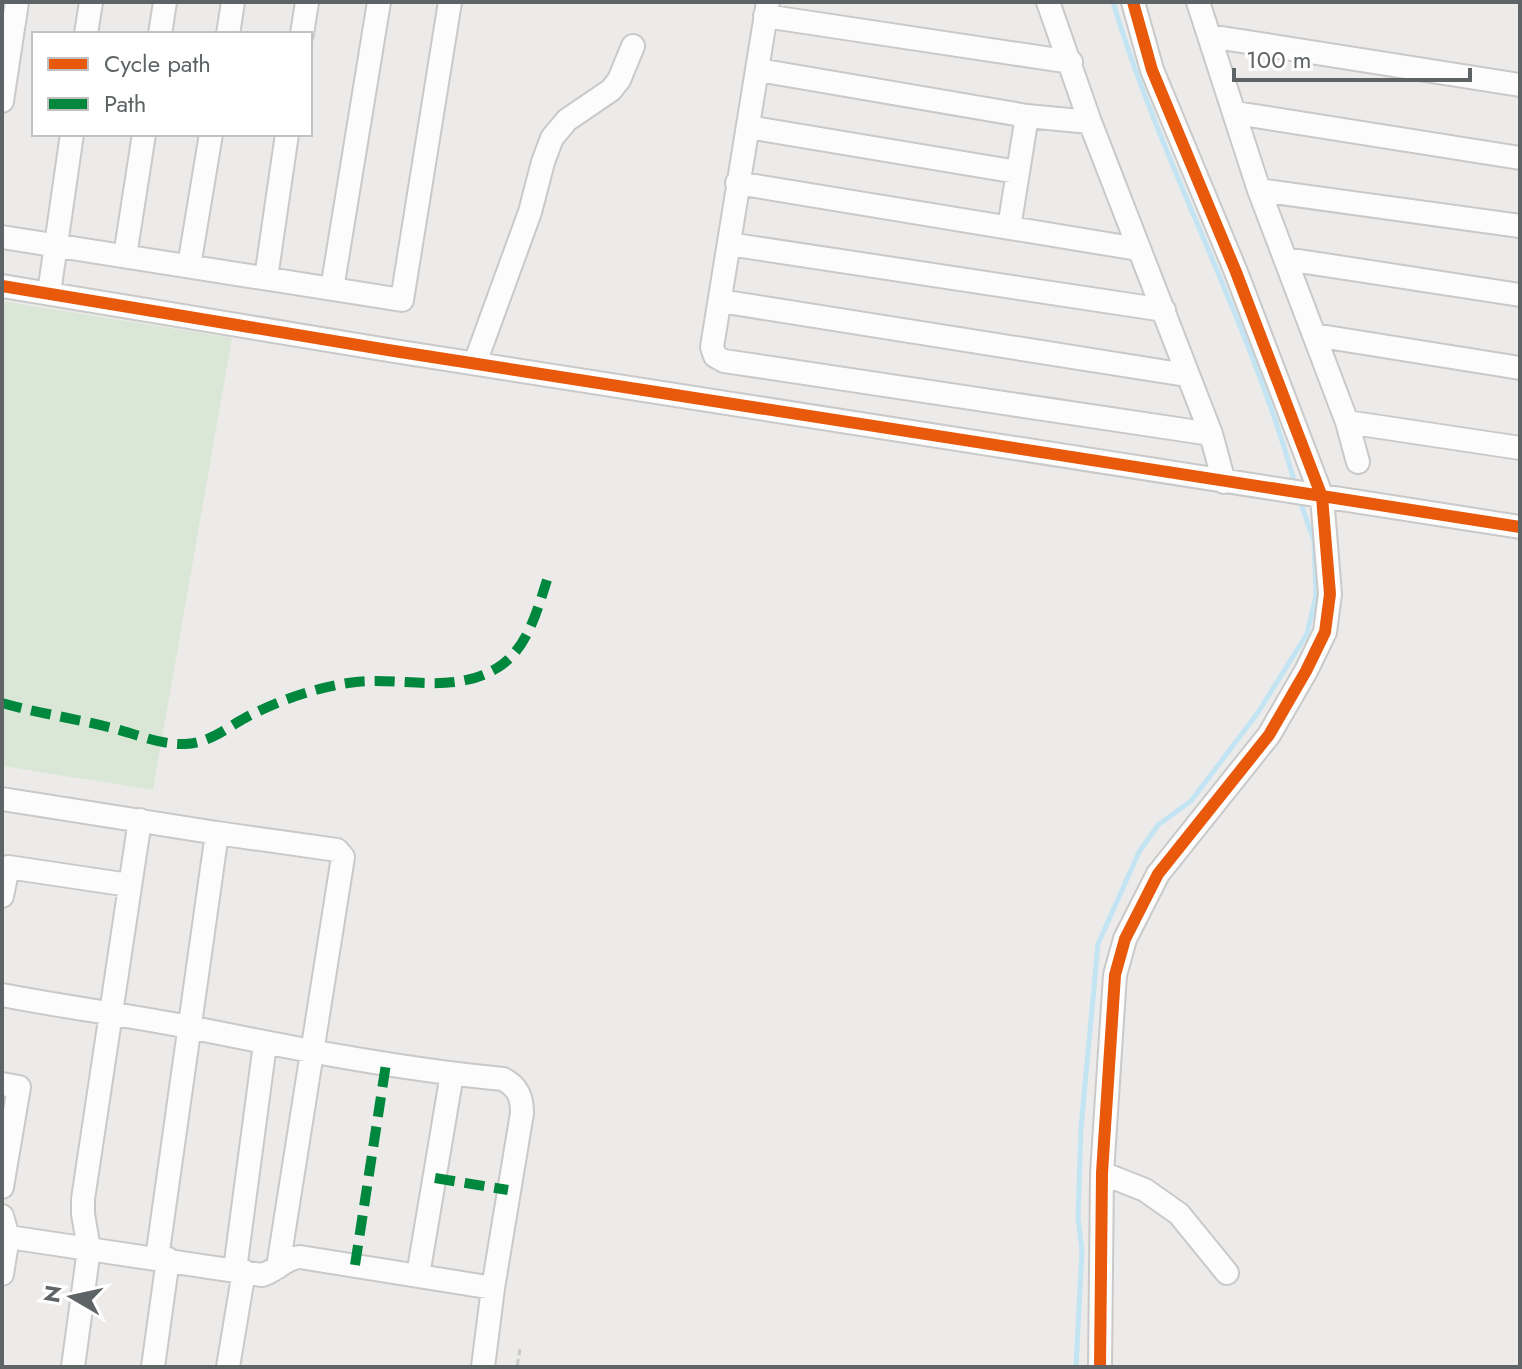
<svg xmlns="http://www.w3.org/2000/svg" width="1522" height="1369" font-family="Jost,sans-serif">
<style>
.green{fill:#dae7d6}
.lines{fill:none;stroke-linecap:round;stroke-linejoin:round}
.stream{stroke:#c2e4f3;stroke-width:5}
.minor-casing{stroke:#cac9c9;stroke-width:26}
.path{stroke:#c8cbc9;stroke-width:3;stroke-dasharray:8 4;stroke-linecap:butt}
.minor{stroke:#fcfcfc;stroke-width:22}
.quiet{stroke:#00873e;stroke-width:10;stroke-dasharray:20 10;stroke-linecap:butt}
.cycleway-casing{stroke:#fff;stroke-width:17}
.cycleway{stroke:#e8590c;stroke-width:12}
</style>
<rect width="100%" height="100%" fill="#edebe9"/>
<path class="green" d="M 2,301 L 232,338 L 153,790 L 2,766 Z"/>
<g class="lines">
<path class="stream" d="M 1113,2 C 1162,166 1249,318 1295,484
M 1076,1367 L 1082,1250 L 1078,1218 L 1081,1128 L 1098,944 L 1139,852 L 1158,825 L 1191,801 L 1257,714 L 1307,634 L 1316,596 L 1314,541 L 1299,498"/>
<g class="minor-casing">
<path id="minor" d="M 768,2 L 712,347 L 715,356 L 724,361 L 1211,434
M 1048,2 L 1090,122 L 1211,434 L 1224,482
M 1198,2 L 1259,190 L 1347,422 L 1358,462
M 765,16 L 1071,62
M 86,34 L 91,2
M 160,34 L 165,2
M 228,34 L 233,2
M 302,34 L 307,2
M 1209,36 L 1520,85
M 758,70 L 1027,116 L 1090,122
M 2,101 L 17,2
M 1236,113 L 1520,158
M 748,127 L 1017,172
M 737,183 L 1138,249
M 1259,190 L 1520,226
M 1009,228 L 1027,116
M 2,237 L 402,300 L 450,2
M 729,244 L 1164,310
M 125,256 L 144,134
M 1286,259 L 1520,295
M 189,266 L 211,134
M 266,278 L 287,134
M 2,286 L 394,351 L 1520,527
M 332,289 L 379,2
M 49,293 L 72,134
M 720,301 L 1186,375
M 1314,335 L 1520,368
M 475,363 L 530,212 L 543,162 L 552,138 L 567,120 L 611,90 L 619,80 L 633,46
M 1347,422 L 1520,448
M 2,799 L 217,833 L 157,1258
M 217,833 L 337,850 L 343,857 L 278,1267
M 2,896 L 8,867 L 129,885
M 2,995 C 64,1007 127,1015 189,1027 C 293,1048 397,1069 503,1079 C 518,1087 522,1097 522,1113 L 493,1288 L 300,1257 C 284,1258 277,1271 262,1275 L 2,1236
M 2,1084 L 19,1087 L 2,1187
M 1102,1173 L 1145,1190 L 1179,1214 L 1227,1273
M 2,1216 L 8,1237 L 2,1274
M 235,1269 L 265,1044
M 418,1275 L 452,1074
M 73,1367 L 89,1249 L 83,1214 L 83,1199 L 140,820
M 153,1367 L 168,1259
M 228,1367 L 244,1271
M 483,1367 L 493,1288
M 1100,1367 L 1102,1173 L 1115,975 L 1125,939 L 1158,874 L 1269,735 L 1306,671 L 1325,632 L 1330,594 L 1322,497 L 1236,272 L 1152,70 L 1133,2"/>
</g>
<path class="path" d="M 517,1367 L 520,1349"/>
<use href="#minor" class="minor"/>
<path class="quiet" d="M 2,703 C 37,713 73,718 108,727 C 134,733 159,745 185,744 C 209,743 225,729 245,718 C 275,702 314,688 348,683 C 398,675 451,696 497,668 C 527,650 537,611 547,580
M 435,1178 L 508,1190
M 355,1265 L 386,1064"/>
<g class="cycleway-casing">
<path id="cycleway" d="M 2,286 L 394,351 L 1520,527
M 1100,1367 L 1102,1173 L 1115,975 L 1125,939 L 1158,874 L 1269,735 L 1306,671 L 1325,632 L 1330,594 L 1322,497 L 1236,272 L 1152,70 L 1133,2"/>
</g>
<use href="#cycleway" class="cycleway"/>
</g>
<rect width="1522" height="1369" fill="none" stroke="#5e6366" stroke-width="8"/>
<rect x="32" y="32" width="280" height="104" fill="#ffffff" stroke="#bfc1c2" stroke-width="2"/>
<rect x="48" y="58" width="40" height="12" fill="#e8590c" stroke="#bfc1c2" stroke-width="2"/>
<text x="104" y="72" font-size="24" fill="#5e6366">Cycle path</text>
<rect x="48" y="98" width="40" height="12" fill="#00873e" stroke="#bfc1c2" stroke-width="2"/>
<text x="104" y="112" font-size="24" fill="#5e6366">Path</text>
<g transform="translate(72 1297) rotate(279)" stroke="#ffffff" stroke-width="6" paint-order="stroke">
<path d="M0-6L14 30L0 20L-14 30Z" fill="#5e6366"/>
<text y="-12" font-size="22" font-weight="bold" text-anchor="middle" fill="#5e6366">N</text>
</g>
<path d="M1234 68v12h236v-12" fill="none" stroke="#5e6366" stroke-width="4"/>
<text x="1246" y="68" font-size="24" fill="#5e6366" stroke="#ffffff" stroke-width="6" paint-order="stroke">100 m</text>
</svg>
